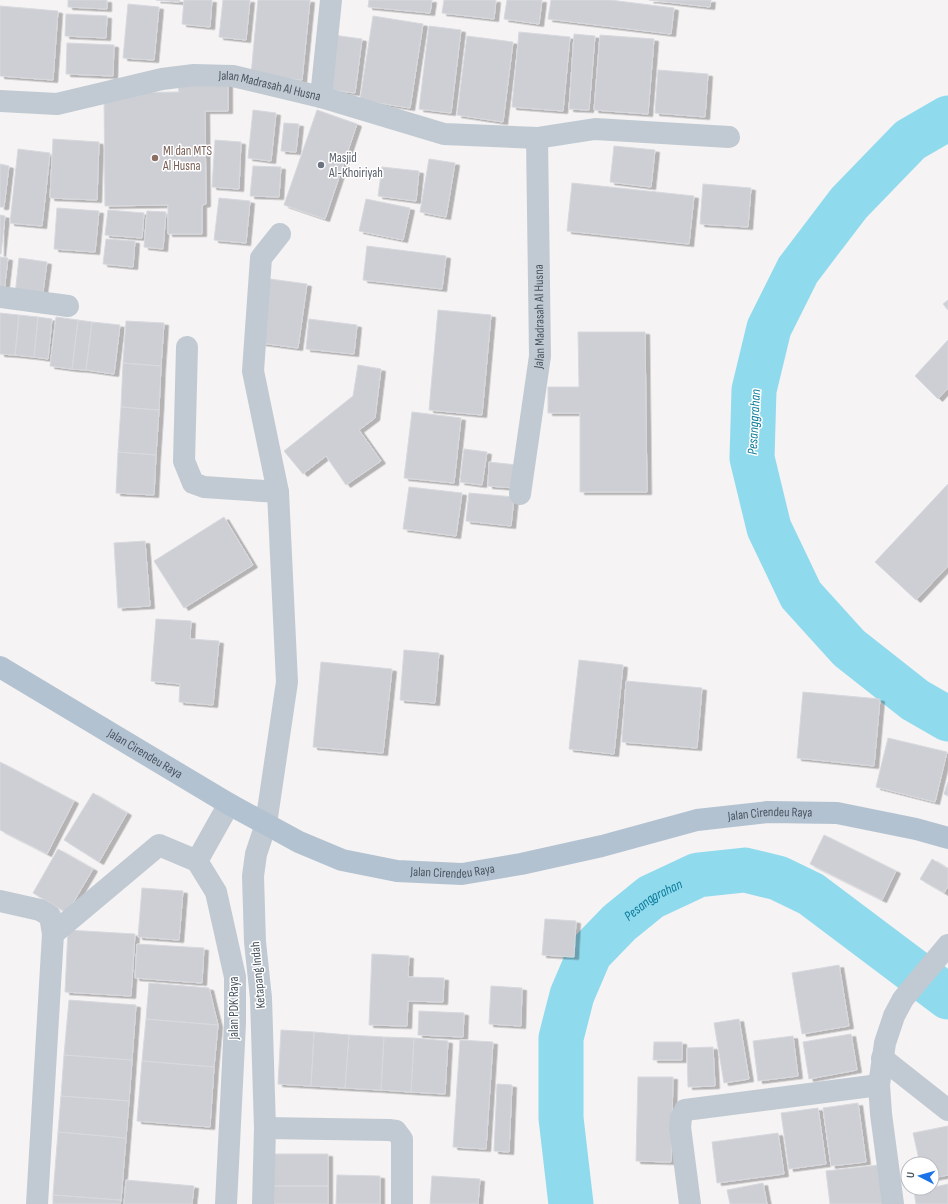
<svg xmlns="http://www.w3.org/2000/svg" width="948" height="1204" font-family="'Sofia Sans Condensed',sans-serif">
<style>
.lines{fill:none;stroke-linecap:round;stroke-linejoin:round}
.river{stroke:#90daee;stroke-width:45}
.building{fill:#cdcfd5;stroke:#d7d9de;filter:url(#shadow)}
.minor{stroke:#c1cad2;stroke-width:22}
.major{stroke:#b3c2d1;stroke-width:22}
.education-dot{fill:#8d6e63;stroke:#fff;stroke-width:1.5}
.worship-dot{fill:#6b7280;stroke:#fff;stroke-width:1.5}
.labels{text-anchor:middle;dominant-baseline:central;stroke-width:3;stroke-linejoin:round;paint-order:stroke}
.street-label{font-size:13px;fill:#4a5661;stroke:#fff}
.education-label{font-size:13px;fill:#785e54;stroke:#fff;text-anchor:start}
.worship-label{font-size:13px;fill:#5b616d;stroke:#fff;text-anchor:start}
.water-label{font-size:14px;font-style:italic;fill:#0c7c9b;stroke:#fff}
</style>
<defs>
<filter id="shadow"><feDropShadow dx="4.5" dy="2.5" stdDeviation="0" flood-color="#0004"/></filter>
</defs>
<rect width="100%" height="100%" fill="#f5f3f3"/>
<g class="lines">
<g class="river">
<path d="M 948,118 L 910,140 L 849,203 L 798,270 L 769,328 L 754,390 L 752,458 L 769,528 L 801,595 L 849,648 L 915,700 L 948,719"/>
<path id="s1" d="M 571,1204 L 561,1118 L 561,1038 L 572,995 L 590,953 L 619,923 L 651,897 L 698,875 L 745,870 L 778,878 L 811,894 L 948,997"/>
</g>
</g>
<path class="building" d="M 68,0 L 107,0 L 107,9 L 68,7 Z
M 156,0 L 180,0 L 179,2 Z
M 184,0 L 212,0 L 210,27 L 182,24 Z
M 223,0 L 250,0 L 246,40 L 219,37 Z
M 258,0 L 310,0 L 302,80 L 251,75 Z
M 369,0 L 432,0 L 430,13 L 368,7 Z
M 444,0 L 496,0 L 494,19 L 442,13 Z
M 507,0 L 542,0 L 539,24 L 504,19 Z
M 551,0 L 610,0 L 674,8 L 671,34 L 548,19 Z
M 649,0 L 711,0 L 710,7 Z
M 128,4 L 159,7 L 154,60 L 123,58 Z
M 0,6 L 58,11 L 53,80 L 0,76 Z
M 66,14 L 107,16 L 106,38 L 65,36 Z
M 373,16 L 423,24 L 410,108 L 360,100 Z
M 429,26 L 461,30 L 451,113 L 419,109 Z
M 519,32 L 570,37 L 563,111 L 512,107 Z
M 574,34 L 595,36 L 589,110 L 569,109 Z
M 333,35 L 362,39 L 355,93 L 326,89 Z
M 600,35 L 654,39 L 648,114 L 594,110 Z
M 467,36 L 513,42 L 503,122 L 457,115 Z
M 67,43 L 114,45 L 113,76 L 66,74 Z
M 658,70 L 708,74 L 705,117 L 655,113 Z
M 228,83 L 228,111 L 205,111 L 206,204 L 202,205 L 202,234 L 168,234 L 168,205 L 105,206 L 104,93 L 179,92 L 178,84 Z
M 253,110 L 276,113 L 271,161 L 248,158 Z
M 317,110 L 357,124 L 325,219 L 284,205 Z
M 284,123 L 299,124 L 296,152 L 281,151 Z
M 53,139 L 99,142 L 97,200 L 50,198 Z
M 215,140 L 241,142 L 239,189 L 212,187 Z
M 614,146 L 655,150 L 651,187 L 610,182 Z
M 18,149 L 50,153 L 42,226 L 10,223 Z
M 429,159 L 455,163 L 446,217 L 420,212 Z
M 0,164 L 9,166 L 4,207 L 0,207 Z
M 253,166 L 281,167 L 279,197 L 250,196 Z
M 382,167 L 419,171 L 416,201 L 378,196 Z
M 572,183 L 694,196 L 689,244 L 567,231 Z
M 703,184 L 751,188 L 748,227 L 700,224 Z
M 219,198 L 250,201 L 246,243 L 214,240 Z
M 366,199 L 410,208 L 403,240 L 359,231 Z
M 57,208 L 99,211 L 95,252 L 54,249 Z
M 108,210 L 144,213 L 142,238 L 105,235 Z
M 147,211 L 166,212 L 163,249 L 144,247 Z
M 0,215 L 5,216 L 1,254 L 0,254 Z
M 106,239 L 135,241 L 133,267 L 103,264 Z
M 367,246 L 446,256 L 442,289 L 363,280 Z
M 0,257 L 8,258 L 4,292 L 0,292 Z
M 19,258 L 47,262 L 42,299 L 15,295 Z
M 270,279 L 307,284 L 298,348 L 261,343 Z
M 948,300 L 948,310 L 943,304 Z
M 438,310 L 491,315 L 482,415 L 429,410 Z
M 0,313 L 19,315 L 15,355 L 0,354 Z
M 19,315 L 38,317 L 34,357 L 15,355 Z
M 38,317 L 52,319 L 48,359 L 34,357 Z
M 56,317 L 78,320 L 72,369 L 50,366 Z
M 309,319 L 357,325 L 354,354 L 306,349 Z
M 78,320 L 92,322 L 86,370 L 72,369 Z
M 126,321 L 164,323 L 161,366 L 123,363 Z
M 92,322 L 120,325 L 114,374 L 86,370 Z
M 578,332 L 645,332 L 647,492 L 580,492 L 580,413 L 548,413 L 548,387 L 579,387 Z
M 948,340 L 948,388 L 938,399 L 915,376 Z
M 123,363 L 161,366 L 159,410 L 121,407 Z
M 358,365 L 381,369 L 375,418 L 359,430 L 381,461 L 346,485 L 326,456 L 303,474 L 284,451 L 353,396 Z
M 121,407 L 159,410 L 156,455 L 118,452 Z
M 412,412 L 461,418 L 454,483 L 404,478 Z
M 464,449 L 487,452 L 482,485 L 460,482 Z
M 118,452 L 156,455 L 154,495 L 116,493 Z
M 489,462 L 517,465 L 515,488 L 488,486 Z
M 948,484 L 948,566 L 916,600 L 875,562 Z
M 409,487 L 462,493 L 456,536 L 403,529 Z
M 469,493 L 514,497 L 511,526 L 466,521 Z
M 224,517 L 253,565 L 184,608 L 154,561 Z
M 145,541 L 150,606 L 118,608 L 114,543 Z
M 156,619 L 191,621 L 190,639 L 219,641 L 213,705 L 179,702 L 180,684 L 151,681 Z
M 404,650 L 439,653 L 435,703 L 400,700 Z
M 579,660 L 623,665 L 614,754 L 569,749 Z
M 321,662 L 392,669 L 383,753 L 313,747 Z
M 626,681 L 702,688 L 697,748 L 622,742 Z
M 803,692 L 880,699 L 874,766 L 797,758 Z
M 888,738 L 947,752 L 935,802 L 876,787 Z
M 0,762 L 74,801 L 47,854 L 0,830 Z
M 948,782 L 948,796 L 944,794 Z
M 93,793 L 127,813 L 99,862 L 64,840 Z
M 824,835 L 896,871 L 882,900 L 810,864 Z
M 58,849 L 93,869 L 67,913 L 33,893 Z
M 932,859 L 948,869 L 948,886 L 944,893 L 920,879 Z
M 142,888 L 183,891 L 179,940 L 138,937 Z
M 545,919 L 576,921 L 574,957 L 542,955 Z
M 68,930 L 135,934 L 131,996 L 65,992 Z
M 137,944 L 204,948 L 202,983 L 135,978 Z
M 372,954 L 409,956 L 408,977 L 444,978 L 443,1002 L 408,1001 L 407,1026 L 369,1025 Z
M 839,965 L 849,1026 L 802,1034 L 792,973 Z
M 149,983 L 209,988 L 218,1025 L 146,1019 Z
M 491,986 L 522,988 L 521,1026 L 489,1024 Z
M 69,1000 L 136,1005 L 132,1060 L 64,1055 Z
M 419,1011 L 464,1013 L 463,1037 L 418,1035 Z
M 146,1019 L 218,1025 L 214,1067 L 142,1061 Z
M 739,1019 L 749,1079 L 724,1083 L 714,1023 Z
M 281,1030 L 314,1032 L 311,1086 L 278,1084 Z
M 314,1032 L 349,1035 L 345,1088 L 311,1086 Z
M 851,1034 L 857,1070 L 809,1079 L 803,1042 Z
M 349,1035 L 384,1037 L 381,1090 L 345,1088 Z
M 793,1036 L 798,1076 L 758,1081 L 753,1041 Z
M 384,1037 L 414,1038 L 411,1092 L 381,1090 Z
M 414,1038 L 448,1041 L 445,1094 L 411,1092 Z
M 460,1040 L 493,1042 L 486,1149 L 453,1147 Z
M 654,1042 L 682,1042 L 682,1060 L 653,1060 Z
M 713,1047 L 715,1086 L 688,1087 L 687,1048 Z
M 64,1055 L 132,1060 L 129,1101 L 61,1096 Z
M 142,1061 L 214,1067 L 210,1127 L 137,1121 Z
M 638,1077 L 673,1077 L 671,1162 L 636,1161 Z
M 497,1084 L 512,1085 L 509,1152 L 494,1151 Z
M 61,1096 L 129,1101 L 126,1138 L 58,1132 Z
M 858,1103 L 866,1162 L 831,1166 L 823,1108 Z
M 818,1108 L 826,1164 L 789,1169 L 781,1113 Z
M 948,1126 L 948,1175 L 932,1178 L 932,1164 L 920,1164 L 913,1133 Z
M 58,1132 L 126,1138 L 121,1200 L 53,1195 Z
M 778,1133 L 784,1174 L 717,1183 L 712,1142 Z
M 271,1154 L 328,1154 L 328,1186 L 270,1186 Z
M 879,1165 L 883,1204 L 830,1204 L 826,1171 Z
M 337,1175 L 380,1176 L 380,1204 L 336,1204 Z
M 432,1176 L 480,1179 L 478,1204 L 430,1204 Z
M 126,1180 L 194,1186 L 192,1204 L 124,1204 Z
M 763,1183 L 767,1204 L 730,1204 L 727,1190 Z
M 948,1184 L 948,1204 L 916,1204 L 914,1192 Z
M 270,1186 L 328,1186 L 328,1204 L 270,1204 Z
M 53,1195 L 121,1200 L 120,1204 L 53,1204 Z"/>
<g class="lines">
<g class="minor">
<path d="M 321,97 L 331,0"/>
<path id="s2" d="M 0,101 L 57,104 L 162,79 L 194,75 L 233,76 L 321,97 L 444,134 L 537,138 L 595,129 L 729,137"/>
<path d="M 0,297 L 68,306"/>
<path d="M 187,347 L 184,461 L 193,483 L 204,487 L 278,492"/>
<path id="s3" d="M 520,494 L 540,356 L 537,138"/>
<path d="M 0,901 L 40,910 L 50,916 L 53,934 L 37,1204"/>
<path d="M 53,934 L 159,845 L 197,861"/>
<path d="M 882,1058 L 948,1110"/>
<path d="M 265,1128 L 389,1130 L 396,1131 L 402,1139 L 402,1204"/>
<path d="M 226,1204 L 235,1023 L 235,977 L 216,892 L 197,861 L 229,804"/>
<path d="M 263,1204 L 265,1128 L 261,998 L 255,942 L 253,876 L 256,854 L 266,824 L 287,682 L 278,492 L 253,371 L 261,258 L 280,234"/>
<path d="M 690,1204 L 680,1127 L 681,1118 L 685,1110 L 879,1085"/>
<path d="M 893,1204 L 881,1114 L 879,1085 L 885,1043 L 894,1016 L 903,999 L 948,945"/>
</g>
<path class="major" id="s4" d="M 0,667 L 229,804 L 299,842 L 342,860 L 397,871 L 462,874 L 521,864 L 602,846 L 697,820 L 768,812 L 837,813 L 916,829 L 948,838"/>
</g>
<circle class="education-dot" cx="155" cy="158" r="4"/>
<circle class="worship-dot" cx="321" cy="165" r="4"/>
<g class="labels">
<g class="street-label">
<text stroke="none"><textPath href="#s2" startOffset="274">Jalan Madrasah Al Husna</textPath></text>
<text stroke="none"><textPath href="#s3" startOffset="179">Jalan Madrasah Al Husna</textPath></text>
<text stroke="none"><textPath href="#s4" startOffset="169">Jalan Cirendeu Raya</textPath></text>
<text stroke="none"><textPath href="#s4" startOffset="829">Jalan Cirendeu Raya</textPath></text>
<text stroke="none"><textPath href="#s4" startOffset="505">Jalan Cirendeu Raya</textPath></text>
<text transform="translate(258 975) rotate(-95)">Ketapang Indah</text>
<text transform="translate(234 1008) rotate(-90)">Jalan PDK Raya</text>
</g>
<g class="education-label">
<text x="163" y="151">MI dan MTS<tspan x="163" dy="15">Al Husna</tspan></text>
</g>
<g class="worship-label">
<text x="329" y="158">Masjid<tspan x="329" dy="15">Al-Khoiriyah</tspan></text>
</g>
<g class="water-label">
<text transform="translate(754 422) rotate(-87)">Pesanggrahan</text>
<text stroke="none"><textPath href="#s1" startOffset="340">Pesanggrahan</textPath></text>
</g>
</g>
<g transform="translate(920 1176) rotate(276)"><circle r="19" fill="#ffffff" stroke="#b7bbc0"/>
<path d="M0-3L7 15L0 10L-7 15Z" fill="#1a73e8"/>
<text y="-6" font-size="11" font-weight="bold" text-anchor="middle" fill="#4a5661">U</text>
</g>
</svg>
